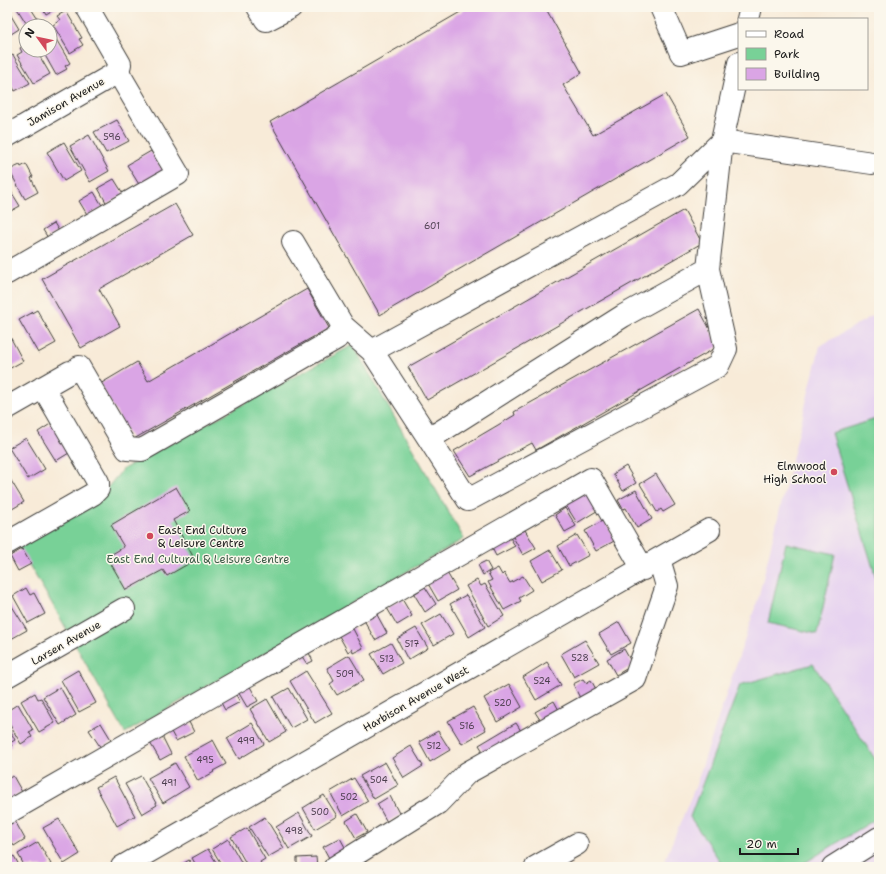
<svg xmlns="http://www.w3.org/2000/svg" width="886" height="874" font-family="'Shantell Sans',sans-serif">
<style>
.built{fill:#e6d2f0}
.green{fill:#78d197;stroke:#4a765a}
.building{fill:#daa5e5}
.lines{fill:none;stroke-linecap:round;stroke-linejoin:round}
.minor-casing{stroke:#3d3b38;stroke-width:24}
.minor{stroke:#fff;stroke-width:22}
.poi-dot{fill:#d1495b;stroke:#fbf7ec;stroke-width:1.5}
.labels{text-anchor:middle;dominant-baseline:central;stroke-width:3;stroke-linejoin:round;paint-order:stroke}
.number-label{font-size:9px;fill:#4c3e4e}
.street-label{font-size:11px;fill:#1c1c1c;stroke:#fbf7ec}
.poi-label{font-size:11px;fill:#1c1c1c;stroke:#fbf7ec;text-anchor:end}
.park-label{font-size:11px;fill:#3c5b47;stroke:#fbf7ec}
</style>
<rect width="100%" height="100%" fill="#fbf7ec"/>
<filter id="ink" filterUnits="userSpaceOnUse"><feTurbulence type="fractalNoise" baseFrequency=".025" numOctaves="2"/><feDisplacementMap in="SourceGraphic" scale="8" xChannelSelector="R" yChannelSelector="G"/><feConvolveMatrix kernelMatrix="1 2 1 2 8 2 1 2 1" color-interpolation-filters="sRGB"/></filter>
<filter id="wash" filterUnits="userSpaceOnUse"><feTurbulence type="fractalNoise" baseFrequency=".012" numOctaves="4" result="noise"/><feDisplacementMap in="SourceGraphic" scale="16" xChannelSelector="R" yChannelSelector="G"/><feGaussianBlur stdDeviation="0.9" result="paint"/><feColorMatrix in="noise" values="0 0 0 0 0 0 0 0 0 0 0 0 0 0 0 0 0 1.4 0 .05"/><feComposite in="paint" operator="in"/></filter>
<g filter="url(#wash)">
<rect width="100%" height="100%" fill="#f8ebd8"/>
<path class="built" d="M 879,312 L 879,867 L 662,867 L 696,785 L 758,599 L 820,346 Z"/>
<path class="green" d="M 353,345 L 464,539 L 125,733 L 54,607 L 18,546 L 97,500 L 123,469 Z
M 879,418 L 879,587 L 831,433 Z
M 786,543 L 835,554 L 817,634 L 768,623 Z
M 813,664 L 879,765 L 879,817 L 798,867 L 724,867 L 690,817 L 740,685 Z"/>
<g id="blocks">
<path class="building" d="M 16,7 L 30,7 L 39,21 L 28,26 Z
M 42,7 L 59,7 L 46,14 Z
M 469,7 L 545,7 L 582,73 L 563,85 L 593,135 L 666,94 L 690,136 L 380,315 L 270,122 Z
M 7,9 L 19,29 L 8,36 L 7,35 Z
M 66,11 L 82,38 L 79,39 L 83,45 L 70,53 L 53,25 L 60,20 L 57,16 Z
M 53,34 L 70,63 L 65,66 L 67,69 L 56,75 L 42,50 L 50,50 L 50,36 Z
M 26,44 L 26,50 L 36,50 L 50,74 L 34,83 L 17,55 L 22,52 L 20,48 Z
M 13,55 L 30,83 L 15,91 L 7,77 L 7,58 Z
M 117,120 L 129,141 L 106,153 L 94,132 Z
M 89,135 L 109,171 L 90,182 L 70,146 Z
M 64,142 L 81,171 L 64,181 L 47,152 Z
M 151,151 L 164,172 L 140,186 L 127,165 Z
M 26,164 L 33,177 L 31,178 L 38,192 L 25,199 L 9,170 L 20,165 L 21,167 Z
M 114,179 L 124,195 L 107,204 L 98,188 Z
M 7,185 L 20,206 L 7,213 Z
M 94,192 L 103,207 L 88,216 L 79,201 Z
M 175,204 L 193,235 L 99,289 L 120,326 L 81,348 L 42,279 Z
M 684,210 L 702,243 L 427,400 L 408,367 Z
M 54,223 L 59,231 L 48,238 L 43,230 Z
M 307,289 L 329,328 L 132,440 L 100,384 L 137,362 L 148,381 Z
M 699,309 L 719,346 L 536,450 L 532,443 L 470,476 L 454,451 L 515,415 L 514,412 Z
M 37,310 L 56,343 L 38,353 L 19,320 Z
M 7,331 L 23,361 L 7,370 Z
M 55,421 L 69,453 L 56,461 L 38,432 Z
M 26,438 L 45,469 L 28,479 L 9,448 Z
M 626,466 L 636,483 L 623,491 L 613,474 Z
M 7,474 L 24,502 L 7,512 Z
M 656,474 L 675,505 L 663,512 L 661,509 L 657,512 L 640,484 Z
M 176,487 L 190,511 L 173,520 L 195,560 L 167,576 L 163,570 L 126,590 L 107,557 L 124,547 L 111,525 Z
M 636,490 L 652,519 L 637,528 L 626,508 L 623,509 L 618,500 Z
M 579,494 L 591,494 L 600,509 L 577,523 L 564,502 Z
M 565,508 L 576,526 L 565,532 L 555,515 Z
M 604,520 L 616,540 L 596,551 L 585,531 Z
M 525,530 L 536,548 L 523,555 L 513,537 Z
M 508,534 L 515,546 L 496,556 L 490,544 Z
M 577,535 L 589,555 L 569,566 L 558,546 Z
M 22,549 L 31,564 L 18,571 L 10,556 Z
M 550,550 L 562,570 L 542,581 L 531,561 Z
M 486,561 L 491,570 L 483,575 L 478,565 Z
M 498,568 L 502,575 L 504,573 L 510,583 L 523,576 L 532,590 L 519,598 L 521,601 L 504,610 L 488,582 L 492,580 L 488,573 Z
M 446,571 L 457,590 L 438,601 L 427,582 Z
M 477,580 L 481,586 L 485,584 L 504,616 L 488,626 L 466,586 Z
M 425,587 L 436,604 L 425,612 L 414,594 Z
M 26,588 L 30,595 L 34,593 L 45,614 L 28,623 L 13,596 Z
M 466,595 L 485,627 L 469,637 L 450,604 Z
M 402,599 L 412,616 L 397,625 L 387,608 Z
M 10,603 L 27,630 L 11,639 L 7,633 L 7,605 Z
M 376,613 L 387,633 L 375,640 L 364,620 Z
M 441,614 L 453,634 L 434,645 L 422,625 Z
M 619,622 L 631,643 L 611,654 L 599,634 Z
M 352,627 L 363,648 L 353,653 L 352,649 L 348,652 L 338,634 Z
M 416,628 L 428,648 L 408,660 L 397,639 Z
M 585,640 L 599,663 L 574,677 L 561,654 Z
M 391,643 L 402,663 L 383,674 L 371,654 Z
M 624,649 L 633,665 L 616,675 L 607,659 Z
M 308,651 L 313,661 L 307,664 L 301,655 Z
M 349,655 L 364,680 L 337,695 L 330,684 L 334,681 L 327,668 Z
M 547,662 L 561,685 L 536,700 L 523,677 Z
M 78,670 L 96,703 L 79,712 L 61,680 Z
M 306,671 L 332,713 L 315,723 L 290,681 Z
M 583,679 L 586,683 L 591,680 L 597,691 L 581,700 L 573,684 Z
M 248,683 L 258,701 L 247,707 L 237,690 Z
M 509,684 L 522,707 L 497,722 L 484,698 Z
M 60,687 L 76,715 L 60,725 L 43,697 Z
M 289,688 L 307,719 L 291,728 L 273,697 Z
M 234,691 L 240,702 L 225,710 L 219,699 Z
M 35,693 L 38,699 L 41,698 L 55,723 L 39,732 L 21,701 Z
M 267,699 L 286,732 L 269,742 L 250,709 Z
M 554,701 L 560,712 L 542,723 L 535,712 Z
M 18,704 L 33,730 L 29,732 L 32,737 L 21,744 L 7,720 L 7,711 Z
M 473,707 L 486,730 L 462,744 L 448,721 Z
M 187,718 L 194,732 L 176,741 L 169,728 Z
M 101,723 L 112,741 L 101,748 L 89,730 Z
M 252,723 L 264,744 L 239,759 L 227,738 Z
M 516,723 L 523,734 L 486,756 L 479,745 Z
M 7,725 L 15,740 L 10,743 L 12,746 L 7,749 Z
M 438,731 L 450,750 L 430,762 L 419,742 Z
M 161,734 L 171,754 L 160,760 L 149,741 Z
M 213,740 L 226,764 L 213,771 L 214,772 L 198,781 L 184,756 Z
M 411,746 L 423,766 L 404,778 L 392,758 Z
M 385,762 L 398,785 L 374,799 L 360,776 Z
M 175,763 L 189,787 L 163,803 L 148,778 Z
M 13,776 L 22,792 L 7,801 L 7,779 Z
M 141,776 L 157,805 L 142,814 L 125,784 Z
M 114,777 L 135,816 L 117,826 L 96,787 Z
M 354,778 L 368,801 L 343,816 L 330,792 Z
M 324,795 L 337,816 L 315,829 L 303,808 Z
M 390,796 L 400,815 L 387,822 L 377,804 Z
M 299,813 L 312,836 L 289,849 L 276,827 Z
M 357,814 L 367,832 L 356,838 L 346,821 Z
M 265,817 L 284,848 L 268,857 L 249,827 Z
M 59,819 L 80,854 L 64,864 L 43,828 Z
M 15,821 L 25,839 L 14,846 L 7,835 L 7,826 Z
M 247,828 L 265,859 L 260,862 L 263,867 L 248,867 L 231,837 Z
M 340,838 L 346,849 L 329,858 L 323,847 Z
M 228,839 L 244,867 L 223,867 L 212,849 Z
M 38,842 L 51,864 L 47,867 L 25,867 L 18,854 Z
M 208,849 L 219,867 L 197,867 L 192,858 Z
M 14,856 L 20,867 L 7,867 L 7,860 Z
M 316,857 L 317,867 L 297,867 L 297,858 Z
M 189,860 L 193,867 L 178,867 Z"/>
</g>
</g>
<g filter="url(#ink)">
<use href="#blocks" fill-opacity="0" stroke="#3d3b38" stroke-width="1"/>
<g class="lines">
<g class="minor-casing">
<path id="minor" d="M 258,7 L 266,20 L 291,7
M 661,7 L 681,53 L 739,34
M 748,19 L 751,7
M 739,63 L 722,141 L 872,163
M 7,136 L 118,72 L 120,64 L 87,7
M 722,141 L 708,269 L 623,316 L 429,439 L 372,351 L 678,184 Z
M 7,273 L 178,174 L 118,72
M 343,326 L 372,351
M 79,367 L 127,449 L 142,450 L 337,338 L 343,326 L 293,242
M 7,408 L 70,372
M 429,439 L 468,500 L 718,366 L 726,349 L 708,269
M 7,543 L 93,494 L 98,489 L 98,482 L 43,387
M 7,676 L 124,609
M 7,813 L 591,479 L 643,569
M 122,867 L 709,530
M 335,867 L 438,803 L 467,773 L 635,679 L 667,586 L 659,559
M 536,867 L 577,844
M 833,867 L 879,838"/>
</g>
<use href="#minor" class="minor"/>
</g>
</g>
<g class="poi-dot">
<circle cx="834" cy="472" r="4"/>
<circle cx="150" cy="536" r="4"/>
</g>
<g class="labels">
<g class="number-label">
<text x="112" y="137">596</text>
<text x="432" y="226">601</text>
<text x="412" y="644">517</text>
<text x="580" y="658">528</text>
<text x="387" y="659">513</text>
<text x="345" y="674">509</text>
<text x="542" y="681">524</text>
<text x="503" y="703">520</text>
<text x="467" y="726">516</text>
<text x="246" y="741">499</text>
<text x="434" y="746">512</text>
<text x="205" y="760">495</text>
<text x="379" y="780">504</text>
<text x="169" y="783">491</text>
<text x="349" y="797">502</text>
<text x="320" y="812">500</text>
<text x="294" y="831">498</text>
</g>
<g class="street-label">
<text transform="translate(66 102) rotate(-30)">Jamison Avenue</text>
<text transform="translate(66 643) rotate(-30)">Larsen Avenue</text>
<text transform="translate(416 699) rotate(-30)">Harbison Avenue West</text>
</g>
<g class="poi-label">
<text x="826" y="466">Elmwood<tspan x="826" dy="13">High School</tspan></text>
<text x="158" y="530" text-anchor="start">East End Culture<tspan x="158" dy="13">&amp; Leisure Centre</tspan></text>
</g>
<g class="park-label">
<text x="198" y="559">East End Cultural &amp; Leisure Centre</text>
</g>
</g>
<rect width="886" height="874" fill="none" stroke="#fbf7ec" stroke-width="24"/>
<rect x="738" y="18" width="130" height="72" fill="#fbf7ec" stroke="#a29f99"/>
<rect x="746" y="31" width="20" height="6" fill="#ffffff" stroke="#a29f99"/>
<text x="774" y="38" font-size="12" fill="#1c1c1c">Road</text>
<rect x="746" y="48" width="20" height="12" fill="#78d197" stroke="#a29f99"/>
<text x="774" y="58" font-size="12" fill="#1c1c1c">Park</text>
<rect x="746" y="68" width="20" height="12" fill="#daa5e5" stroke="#a29f99"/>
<text x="774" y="78" font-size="12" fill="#1c1c1c">Building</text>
<g transform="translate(38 38) rotate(303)"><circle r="19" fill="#fbf7ec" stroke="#a29f99"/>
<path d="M0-3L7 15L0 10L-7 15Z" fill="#d1495b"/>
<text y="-6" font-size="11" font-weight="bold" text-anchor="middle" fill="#1c1c1c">N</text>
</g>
<path d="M740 848v6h58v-6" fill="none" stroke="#1c1c1c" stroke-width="2"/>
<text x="746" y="848" font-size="12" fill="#1c1c1c" stroke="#fbf7ec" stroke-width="3" paint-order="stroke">20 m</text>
</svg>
